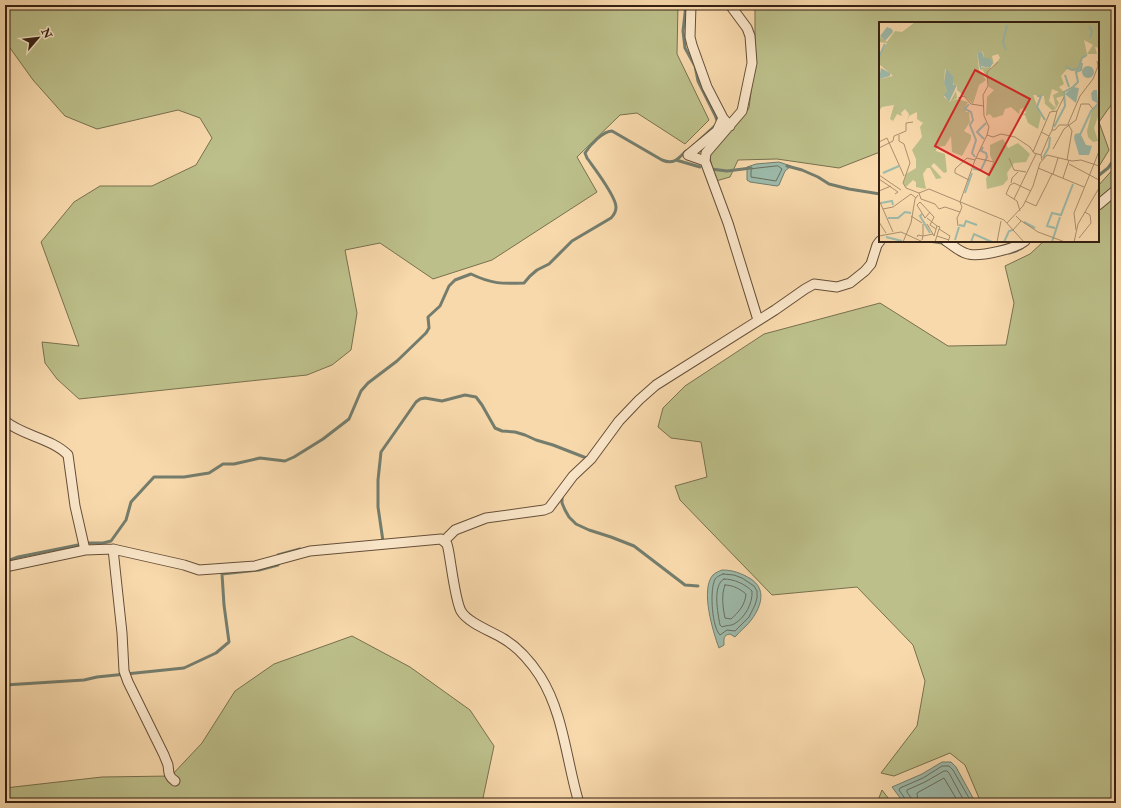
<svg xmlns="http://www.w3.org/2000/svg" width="1121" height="808" font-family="'IM FELL Double Pica',serif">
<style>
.green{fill:#bcbf8a;stroke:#79704e}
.water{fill:#9dbaaa;stroke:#747d6d}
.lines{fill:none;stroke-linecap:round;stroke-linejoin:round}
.shore{stroke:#6a6e5e;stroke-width:1}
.stream{stroke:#747d6d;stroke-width:3}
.minor-casing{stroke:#664f38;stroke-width:11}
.minor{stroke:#fae6c9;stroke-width:9}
.inset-river{fill:none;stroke:#9dbaaa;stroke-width:2}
.inset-road{fill:none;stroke:#aa8f6e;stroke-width:1}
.view{fill:#d62828;fill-opacity:0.15;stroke:#d62828;stroke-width:2}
.inset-edge{fill:none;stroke:#362112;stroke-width:2}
</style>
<rect width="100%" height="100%" fill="#f8d9ac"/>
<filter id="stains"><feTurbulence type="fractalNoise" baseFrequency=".005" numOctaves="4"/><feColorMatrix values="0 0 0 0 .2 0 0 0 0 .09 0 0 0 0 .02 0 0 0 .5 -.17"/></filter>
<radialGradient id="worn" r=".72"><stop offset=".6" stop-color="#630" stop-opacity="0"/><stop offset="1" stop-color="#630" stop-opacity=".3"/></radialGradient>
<path class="green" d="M 5,5 L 678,5 L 677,54 L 709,120 L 685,144 L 637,113 L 620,115 L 577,157 L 597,192 L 492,260 L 433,279 L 380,243 L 345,250 L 357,313 L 351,350 L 332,365 L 307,375 L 79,399 L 57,379 L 45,363 L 42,342 L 79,346 L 41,242 L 74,202 L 100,186 L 152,186 L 196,165 L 212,138 L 200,118 L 178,110 L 97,129 L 65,116 L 33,80 L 5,41 Z
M 755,5 L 1116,5 L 1116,98 L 1099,122 L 1109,150 L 1098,168 L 1098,23 L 880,23 L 880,152 L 839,168 L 777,159 L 738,160 L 730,177 L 716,181 L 709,155 L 737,124 L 749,108 L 755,60 Z
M 1116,166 L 1116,803 L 976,803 L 979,798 L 965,765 L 950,753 L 894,776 L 881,773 L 917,726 L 925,681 L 913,645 L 857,587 L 772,595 L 680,500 L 675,486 L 707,477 L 701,442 L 671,438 L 658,427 L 663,408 L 685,386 L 764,334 L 880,303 L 948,346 L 1006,345 L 1014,303 L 1005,266 L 1030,254 L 1044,241 L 1098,241 L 1098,186 Z
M 352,636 L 410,667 L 470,710 L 494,746 L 483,798 L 478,803 L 5,803 L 5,788 L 102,777 L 171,776 L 202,743 L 235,691 L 274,664 Z
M 882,790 L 892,803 L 877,803 Z"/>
<path class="water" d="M 779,162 L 791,166 L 785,171 L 779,185 L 777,186 L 750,182 L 747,180 L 747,167 L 756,164 Z
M 722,570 C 733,570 741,573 751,579 C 766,589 762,605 752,619 C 748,625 740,631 735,637 L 730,634 C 723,635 724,639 724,645 L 719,648 C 713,632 700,589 713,575 C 715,573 719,571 722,570 Z
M 942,762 L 951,762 L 956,767 L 973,798 L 972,803 L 904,803 L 892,787 L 922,774 Z"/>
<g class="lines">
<path class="shore" d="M 778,166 L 782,169 L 776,181 L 751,177 L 751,171 L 752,169 Z
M 723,574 L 734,575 L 742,578 L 754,586 L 757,591 L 757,598 L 755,605 L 749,617 L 735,631 L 727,630 L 720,635 C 712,627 710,593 714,582 C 715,577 719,576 723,574 Z
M 724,579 C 734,579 745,584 752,591 C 753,603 745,618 734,624 C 731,626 726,625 722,627 L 720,625 C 718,614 712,585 724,579 Z
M 725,585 C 733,585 740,589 746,594 C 745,605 739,612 731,619 L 725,618 C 723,608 721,595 725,585 Z
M 907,803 L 906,800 L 899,790 L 900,788 L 923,778 L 942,766 L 949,766 L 953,770 L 969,798 L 969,803
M 912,803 L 911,798 L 907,792 L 907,790 L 925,782 L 944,771 L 947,771 L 949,773 L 963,799 L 964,803
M 918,803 L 917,793 L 944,778 L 957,800 L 958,803"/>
<path class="stream" d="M 686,5 L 683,31 L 685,48 L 695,66 L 698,81 L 715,115 L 718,123 L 694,145
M 676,160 L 700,167
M 787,166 L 802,170 L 818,177 L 829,184 L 849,189 L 880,194
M 711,169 L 727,171 L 751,168
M 1098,176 L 1108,168 L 1116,157
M 929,241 L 942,243 L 945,245
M 1009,253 L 1016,251 L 1022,248
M 562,495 L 562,503 L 565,510 L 569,517 L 576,524 L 589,530 L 611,537 L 634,546 L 685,585 L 698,586
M 383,541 L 378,507 L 378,480 L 381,452 L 416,402 L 420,399 L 425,398 L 442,401 L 465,395 L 476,397 L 482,405 L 495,428 L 502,431 L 515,432 L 525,435 L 536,440 L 553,445 L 589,459
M 278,555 L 300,549
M 5,562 L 18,557 L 88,543 L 103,543 L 111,541 L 126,520 L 131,502 L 154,477 L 184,477 L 209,473 L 223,464 L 234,464 L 260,458 L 285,461 L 294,457 L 323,439 L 349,419 L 361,391 L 368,383 L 397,361 L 426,333 L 429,328 L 428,317 L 440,306 L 449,286 L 455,280 L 471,274 C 492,284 502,284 524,283 L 530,276 L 537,270 L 549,264 L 572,241 L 611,218 C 614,215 616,212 616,207 C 616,196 594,168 587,158 L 585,153 C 590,145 603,131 612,131 L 662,160 C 674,165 678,159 686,151
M 5,685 L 84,680 L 97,677 L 184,668 L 216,653 L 229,642 L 224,605 L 222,574 L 259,570 L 278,565"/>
<g class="minor-casing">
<path id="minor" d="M 691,5 L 690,37 L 692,45 L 707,87 L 723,118 L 730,126
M 730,5 L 747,28 L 750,36 L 752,63 L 742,111 L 706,153 L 705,161 L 728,223 L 758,320
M 705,161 L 688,155 L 717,131 L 723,118
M 1098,205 L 1116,190
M 946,241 C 953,245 959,252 968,254 C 980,257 1015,249 1025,241
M 5,421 C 23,436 51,438 68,455 L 75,506 L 85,550
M 444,541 L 455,530 L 486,518 L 544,510 L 549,508 L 573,476 L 591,459 L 619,421 L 639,400 L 656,385 L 775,310 L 805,289 L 814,284 L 837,287 L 850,283 L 865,271 L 871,264 L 877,245 L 880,241
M 113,549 L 122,633 L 124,671 L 128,682 L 164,755 C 165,758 167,762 168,765 C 169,773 168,776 175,781
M 5,567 L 85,550 L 113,549 L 184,565 L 199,570 L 255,566 L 310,551 L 441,539 L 447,544 L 448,548 C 451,562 455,600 461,611 C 468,623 491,631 504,639 C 519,648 530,661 540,676 C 564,714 566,760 579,803"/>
</g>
<use href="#minor" class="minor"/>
</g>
<g transform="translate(879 22)">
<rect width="220" height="220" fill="#f8d9ac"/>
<path d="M 36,0 L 220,0 L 220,8 L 216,8 L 220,8 L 220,28 L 218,25 L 216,25 L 218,32 L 208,32 L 214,23 L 205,18 L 208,32 L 203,36 L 202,47 L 196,49 L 188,47 L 182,54 L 185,62 L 180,65 L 185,70 L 184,74 L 177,76 L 180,81 L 177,86 L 174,73 L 180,70 L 173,67 L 170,79 L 177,86 L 174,89 L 166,82 L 165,74 L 154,73 L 162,94 L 159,107 L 149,101 L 146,93 L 141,93 L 147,91 L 145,86 L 141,87 L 140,92 L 132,85 L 126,87 L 124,93 L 114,96 L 111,92 L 107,94 L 108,75 L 115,68 L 110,65 L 107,54 L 102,45 L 112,46 L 109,48 L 113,46 L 121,36 L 119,32 L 113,34 L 115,43 L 111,36 L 105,36 L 104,30 L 98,29 L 100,48 L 107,58 L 100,63 L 94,82 L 78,68 L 78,62 L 76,64 L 74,61 L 74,54 L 66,47 L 65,61 L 68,69 L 65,75 L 71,80 L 77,69 L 78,76 L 73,79 L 78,77 L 89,80 L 86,86 L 87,90 L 90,90 L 91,100 L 85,109 L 92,113 L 92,117 L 83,134 L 73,130 L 72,114 L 66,124 L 58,125 L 57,129 L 66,132 L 68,150 L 65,151 L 55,141 L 52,144 L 63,156 L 57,157 L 51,146 L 48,146 L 44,152 L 47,167 L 37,165 L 37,160 L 34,158 L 27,165 L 24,161 L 27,152 L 37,146 L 37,137 L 33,128 L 43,115 L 41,105 L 44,101 L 38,97 L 38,90 L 30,94 L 28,100 L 30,92 L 26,87 L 22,91 L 23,94 L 18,92 L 14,99 L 11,97 L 15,83 L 3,85 L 0,89 L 0,57 L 14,54 L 0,42 L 0,36 L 8,21 L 0,20 L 0,17 L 1,15 L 8,20 L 16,9 L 23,10 ZM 220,79 L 220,92 L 215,106 L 219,119 L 214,120 L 209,115 L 208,109 L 213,88 ZM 124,117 L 129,126 L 139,121 L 151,132 L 147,140 L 135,141 L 128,151 L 129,157 L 124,163 L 108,167 L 107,157 L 114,140 L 111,133 L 111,123 Z" fill="#bcbf8a"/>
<path d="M 8,5 L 13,7 L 14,10 L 6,19 L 1,14 ZM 98,29 L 103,30 L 105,36 L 111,36 L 114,41 L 111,46 L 102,44 L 103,49 L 101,47 ZM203 50a6 6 0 1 1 12 0a6 6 0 1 1-12 0ZM 2,46 L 11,51 L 11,54 L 0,57 ZM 67,47 L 74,54 L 74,63 L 78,63 L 70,80 L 65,73 L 68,69 L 65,61 ZM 194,65 L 200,66 L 197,81 L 186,72 ZM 215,68 L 218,68 L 219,82 L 213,78 L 212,71 ZM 201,111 L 207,123 L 213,124 L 210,133 L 200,133 L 195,116 L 196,112 Z" fill="#9dbaaa"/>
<path class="inset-river" d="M 210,4 L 213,9 L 211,16M 127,28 L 124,20 L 128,3M 0,35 L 6,22M 187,45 L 193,48 L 199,47 L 203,36 L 208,33M 186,53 L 190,65M 194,65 L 199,60 L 197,50 L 202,48 L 203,41M 158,74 L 162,74 L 158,85 L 166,98M 90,82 L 86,87 L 92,90 L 94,98 L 91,103 L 97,118 L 93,131 L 96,135M 175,105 L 186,84 L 185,70 L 194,65M 201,113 L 212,89 L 219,82M 105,117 L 98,110 L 107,101M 164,136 L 170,125 L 171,115M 94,147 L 102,148 L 108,135 L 107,131 L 102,129 L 104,125M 4,151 L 20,144M 86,171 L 93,151M 2,181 L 13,179 L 14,183M 43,192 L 41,194 L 51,211M 9,196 L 19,196 L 26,190 L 32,191M 145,200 L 156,206M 80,203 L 85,204 L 87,199 L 98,203M 176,206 L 168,204 L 173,191 L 182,193 L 194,162M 7,215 L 23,219M 76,218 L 80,205M 92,220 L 95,212 L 113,220M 125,220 L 130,209 L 134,208M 173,220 L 181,195"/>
<path class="inset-road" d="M 79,76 L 85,74 L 92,82 L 105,84M 178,89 L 185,75M 162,110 L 170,114 L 173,108M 20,113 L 20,119 L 25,122 L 31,141 L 24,161M 108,113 L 114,115 L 122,112 L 136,115 L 151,125 L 155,131 L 162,133 L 163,138M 0,120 L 8,116 L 25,154M 0,126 L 14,119 L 15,114 L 27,109 L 27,101 L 34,100M 174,127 L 185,107 L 197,98 L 202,82 L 210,82 L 214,87M 154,130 L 171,90 L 178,89 L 173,108 L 176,108 L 180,103 L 189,103M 162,133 L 170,114M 97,136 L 115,140M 130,136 L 135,148 L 147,150M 188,138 L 193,109 L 189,102 L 201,74 L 214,57 L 219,44 L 218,39M 190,142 L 220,158M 215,142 L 220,129M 159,146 L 205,165M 174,152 L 179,136M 0,153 L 22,168M 184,156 L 190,138M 0,157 L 19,170 L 16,172M 90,158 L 76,151 L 76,147 L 88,136 L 96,138M 24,161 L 27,166 L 40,171 L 42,177 L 56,182 L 60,187 L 66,185 L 81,190 L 78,196 L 79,204M 132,161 L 133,156 L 139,150M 0,169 L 12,164M 40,171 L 50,167 L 125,198 L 145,220M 135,177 L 157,132M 0,178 L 14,210M 146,179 L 157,184 L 173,152M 38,183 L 41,180 L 55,195 L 51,203 L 57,207M 38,183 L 46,196 L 51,190M 4,187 L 14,185 L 32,172 L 37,176M 141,189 L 138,179 L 127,172 L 131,163 L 135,161 L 152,169M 81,190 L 83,185 L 81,180 L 96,138 L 108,113 L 110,105 L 105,94 L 104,73 L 109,64 L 108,50 L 119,40M 32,194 L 43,201M 48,196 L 58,204M 141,198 L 159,210 L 186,220M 0,200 L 7,211M 128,201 L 144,184 L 154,164 L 161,141 L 168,133 L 193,139 L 202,138 L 220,144M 48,202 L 55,214 L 58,204 L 61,205 L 60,207 L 71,214 L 69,220M 134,208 L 142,199 L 137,194M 197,208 L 195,191 L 215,142M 0,214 L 22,210 L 44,220M 58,214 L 70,218M 38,215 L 39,213 L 44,214 L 44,202M 200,216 L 212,201 L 211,193 L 206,190M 43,218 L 44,214 L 54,212M 24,220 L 32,201 L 36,177 L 39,173M 56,220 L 60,207M 118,220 L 122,199M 195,220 L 199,202 L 220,166"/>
<path class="view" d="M 96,48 L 151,77 L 110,153 L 56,124 Z"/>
<rect width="220" height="220" class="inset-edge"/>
</g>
<rect width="1121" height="808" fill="none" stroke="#f8d9ac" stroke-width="20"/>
<rect x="6" y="6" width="1109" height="796" fill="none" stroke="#362112" stroke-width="2"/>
<rect x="10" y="10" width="1101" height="788" fill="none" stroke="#362112"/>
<g transform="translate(38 38) rotate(62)" stroke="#fae6c9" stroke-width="3" paint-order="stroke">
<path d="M0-3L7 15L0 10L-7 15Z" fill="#362112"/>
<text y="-6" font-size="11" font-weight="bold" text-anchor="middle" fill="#362112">N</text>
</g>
<rect width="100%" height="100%" filter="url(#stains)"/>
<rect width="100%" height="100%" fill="url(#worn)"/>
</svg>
